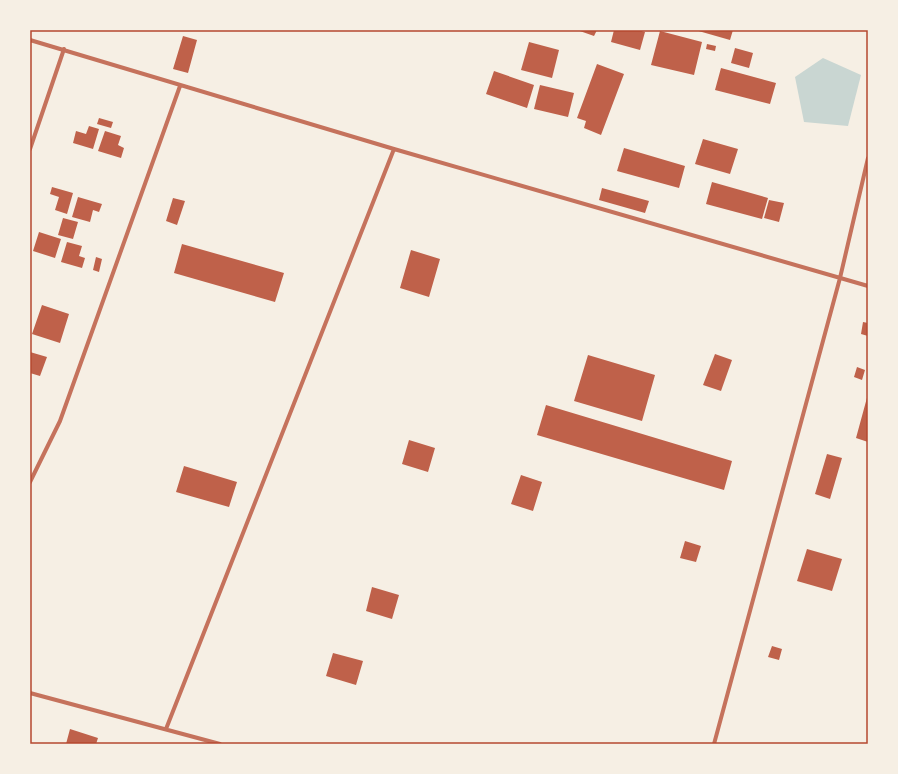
<svg xmlns="http://www.w3.org/2000/svg" width="898" height="774" font-family="Overpass,sans-serif">
<style>
.water{fill:#c9d6d2}
.building{fill:#bf614a}
.lines{fill:none;stroke-linecap:round;stroke-linejoin:round}
.minor{stroke:#c5725c;stroke-width:4}
.neatline{fill:none;stroke:#b5482f;stroke-width:1.5}
</style>
<rect width="100%" height="100%" fill="#f6efe4"/>
<path class="water" d="M 823,58 L 861,75 L 848,126 L 804,122 L 795,77 Z"/>
<path class="building" d="M 577,30 L 597,30 L 594,36 Z
M 614,30 L 638,30 L 645,32 L 640,50 L 611,42 Z
M 695,30 L 733,30 L 730,40 Z
M 660,31 L 702,42 L 694,75 L 651,65 Z
M 183,36 L 197,40 L 188,73 L 173,69 Z
M 529,42 L 559,50 L 552,78 L 521,70 Z
M 707,44 L 716,46 L 715,51 L 706,49 Z
M 735,48 L 753,53 L 749,68 L 731,63 Z
M 597,64 L 624,74 L 601,135 L 584,128 L 586,121 L 577,118 Z
M 721,68 L 776,83 L 770,104 L 715,90 Z
M 494,71 L 534,85 L 527,108 L 486,94 Z
M 540,85 L 574,93 L 568,117 L 534,109 Z
M 99,118 L 113,122 L 111,128 L 97,124 Z
M 89,126 L 99,129 L 93,149 L 73,143 L 76,131 L 86,134 Z
M 105,131 L 121,136 L 118,145 L 124,148 L 121,158 L 98,151 Z
M 703,139 L 738,149 L 730,174 L 695,164 Z
M 624,148 L 685,166 L 679,188 L 617,171 Z
M 712,182 L 768,198 L 762,219 L 706,204 Z
M 52,187 L 73,193 L 67,214 L 55,210 L 59,197 L 50,194 Z
M 602,188 L 649,201 L 645,213 L 599,200 Z
M 78,197 L 102,204 L 99,212 L 93,210 L 90,222 L 72,217 Z
M 173,198 L 185,201 L 177,225 L 166,221 Z
M 769,200 L 784,203 L 779,222 L 764,218 Z
M 63,218 L 78,222 L 73,239 L 58,235 Z
M 39,232 L 61,239 L 55,258 L 33,251 Z
M 67,242 L 82,246 L 79,256 L 85,258 L 82,268 L 61,262 Z
M 182,244 L 284,273 L 275,302 L 174,273 Z
M 411,250 L 440,259 L 429,297 L 400,288 Z
M 96,257 L 102,259 L 99,272 L 93,270 Z
M 42,305 L 69,314 L 60,343 L 32,334 Z
M 863,322 L 868,323 L 868,336 L 861,334 Z
M 30,352 L 47,357 L 40,376 L 30,373 Z
M 715,354 L 732,360 L 721,391 L 703,385 Z
M 588,355 L 655,375 L 642,421 L 574,401 Z
M 857,367 L 865,370 L 862,380 L 854,377 Z
M 868,394 L 868,442 L 856,438 Z
M 546,405 L 732,461 L 724,490 L 537,435 Z
M 409,440 L 435,448 L 428,472 L 402,464 Z
M 827,454 L 842,458 L 830,499 L 815,494 Z
M 184,466 L 237,482 L 229,507 L 176,492 Z
M 521,475 L 542,482 L 533,511 L 511,504 Z
M 685,541 L 701,546 L 696,562 L 680,558 Z
M 807,549 L 842,559 L 832,591 L 797,581 Z
M 372,587 L 399,595 L 392,619 L 366,611 Z
M 772,646 L 782,649 L 779,660 L 768,657 Z
M 333,653 L 363,661 L 356,685 L 326,676 Z
M 70,729 L 98,738 L 96,744 L 66,744 Z"/>
<g class="lines">
<path class="minor" d="M 30,40 L 394,149 L 868,286
M 30,149 L 64,49
M 30,482 L 60,421 L 180,86
M 30,693 L 220,744
M 166,729 L 394,149
M 714,744 L 840,278 L 868,158"/>
</g>
<rect width="898" height="774" fill="none" stroke="#f6efe4" stroke-width="62"/>
<rect x="31" y="31" width="836" height="712" class="neatline"/>
</svg>
